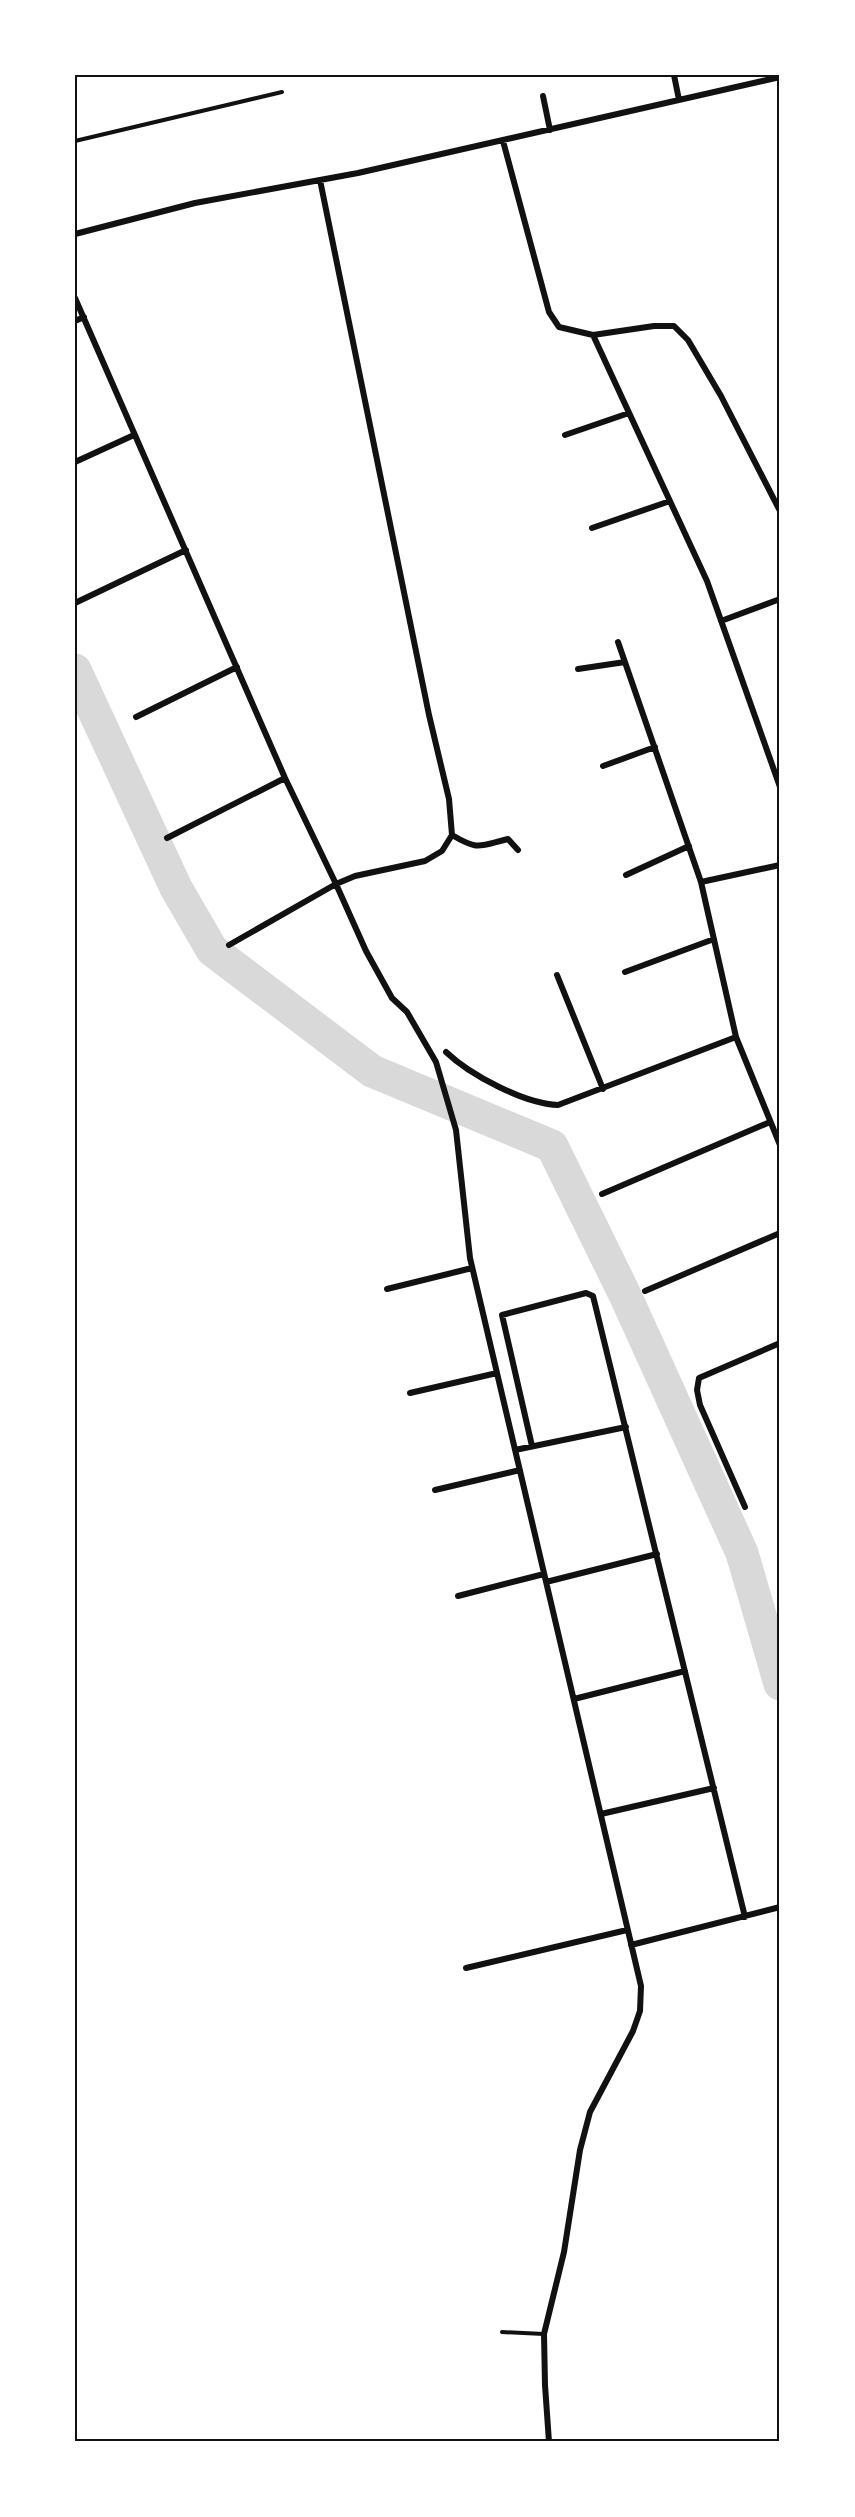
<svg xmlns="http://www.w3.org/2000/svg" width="855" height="2517" font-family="'Alegreya Sans',sans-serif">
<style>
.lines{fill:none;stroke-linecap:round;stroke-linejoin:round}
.river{stroke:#d9d9d9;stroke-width:33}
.service{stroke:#111;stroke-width:4}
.minor{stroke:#111;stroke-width:6}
.neatline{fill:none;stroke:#111;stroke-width:2}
</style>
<rect width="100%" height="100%" fill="#fff"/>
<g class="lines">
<path class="river" d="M 75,670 L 176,888 L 212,950 L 372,1071 L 552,1146 L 626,1297 L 742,1553 L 780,1684"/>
<path class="service" d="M 75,141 L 282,92
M 502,2332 L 544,2334"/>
<path class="minor" d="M 674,75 L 679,100
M 543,96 L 550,130
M 503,141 L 549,312 L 559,327 L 593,335 L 707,581 L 780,787
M 75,234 L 195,203 L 358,173 L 780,77
M 75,298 L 285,778 L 336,884 L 366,951 L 392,998 L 407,1012 L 436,1062 L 456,1130 L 470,1258 L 641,1986 L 640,2011 L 633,2031 L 590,2112 L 580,2150 L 564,2252 L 544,2334 L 545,2385 L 549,2442
M 75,321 L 84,317
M 593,335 L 654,326 L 674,326 L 688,340 L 721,396 L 780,511
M 565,435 L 629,413
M 75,462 L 134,435
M 592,528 L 670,501
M 75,603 L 186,550
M 721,621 L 780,599
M 618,642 L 701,882
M 578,669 L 625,662
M 136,717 L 237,667
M 603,766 L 655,747
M 452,835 C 479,851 479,846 508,839 L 518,850
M 167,838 L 285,778
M 626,875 L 689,846
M 229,945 L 336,884 L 355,876 L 425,861 L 442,851 L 452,835 L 449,799 L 429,715 L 320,180
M 625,972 L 714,939
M 557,975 L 603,1089
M 736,1037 L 780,1145
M 446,1052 C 470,1075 525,1104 558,1105 L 736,1037 L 701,882 L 780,865
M 602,1194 L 770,1122
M 387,1289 L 472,1268
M 645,1291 L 780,1233
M 410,1393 L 497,1373
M 532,1446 L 502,1315 L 586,1293 L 593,1296 L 745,1917
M 515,1450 L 626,1427
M 435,1490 L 520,1470
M 745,1507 L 700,1405 L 697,1390 L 699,1378 L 780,1343
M 546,1582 L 657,1554
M 458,1596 L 544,1574
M 574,1699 L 685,1671
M 601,1814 L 714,1788
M 631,1945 L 780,1907
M 466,1968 L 627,1930"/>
</g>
<rect width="855" height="2517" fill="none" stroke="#ffffff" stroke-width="153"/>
<rect x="76" y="76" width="702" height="2364" class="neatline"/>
</svg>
